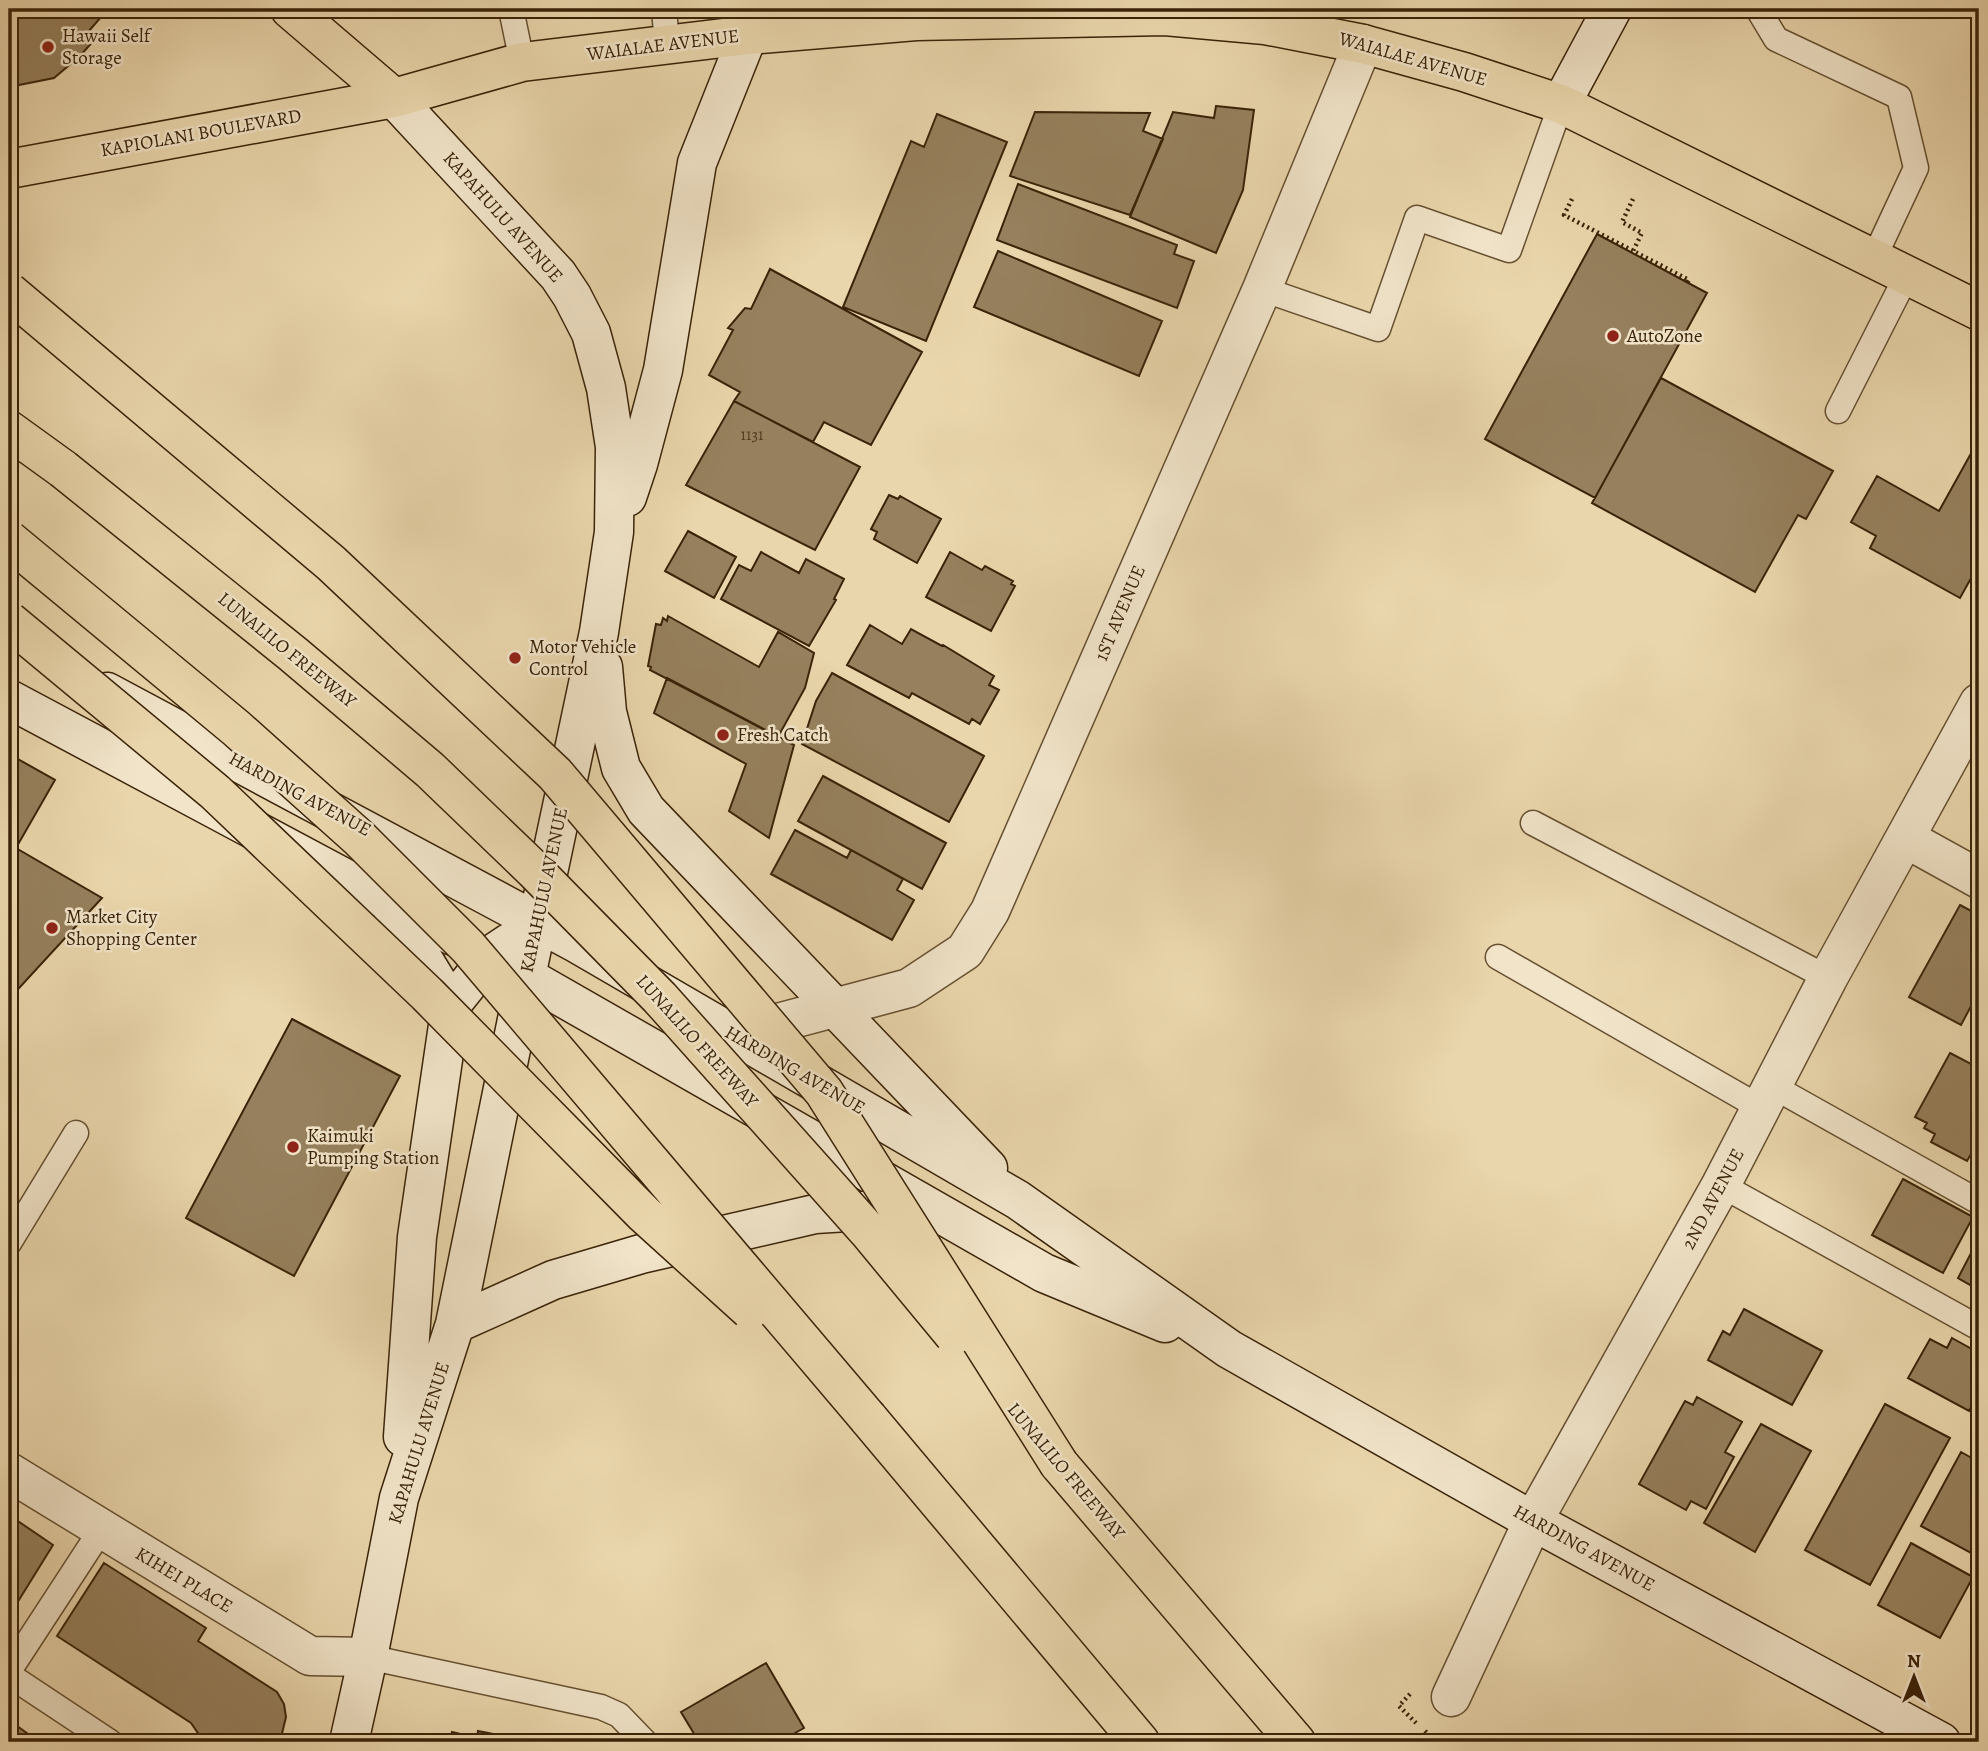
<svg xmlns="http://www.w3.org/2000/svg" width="1988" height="1751" font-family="Alegreya,serif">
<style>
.building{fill:#96805d;stroke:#3a2308;stroke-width:2}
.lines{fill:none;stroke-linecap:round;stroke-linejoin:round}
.lane-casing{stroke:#665031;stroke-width:27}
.street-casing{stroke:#665031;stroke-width:41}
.secondary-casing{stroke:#3a2308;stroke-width:41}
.primary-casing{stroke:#3a2308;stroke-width:41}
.highway-casing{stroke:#3a2308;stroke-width:41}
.path{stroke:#3a2308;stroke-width:4.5;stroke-dasharray:2 3.5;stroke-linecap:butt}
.lane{stroke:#f1e4c9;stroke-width:24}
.street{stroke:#f1e4c9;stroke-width:38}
.secondary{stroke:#f1e4c9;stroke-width:38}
.primary{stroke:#ead6ac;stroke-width:38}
.highway{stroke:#ead6ac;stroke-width:38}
.highway-bridge-casing{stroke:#3a2308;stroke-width:41;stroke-linecap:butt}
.highway-bridge{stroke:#ead6ac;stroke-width:38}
.poi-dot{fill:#8f2418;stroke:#f1e4c9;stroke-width:2.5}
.labels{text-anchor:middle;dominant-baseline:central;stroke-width:5;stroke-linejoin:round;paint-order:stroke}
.number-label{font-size:16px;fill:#513a1d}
.poi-label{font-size:19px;fill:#3a2308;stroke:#f1e4c9;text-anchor:start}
.street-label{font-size:19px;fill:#3a2308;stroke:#f1e4c9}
</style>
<rect width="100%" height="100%" fill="#ead6ac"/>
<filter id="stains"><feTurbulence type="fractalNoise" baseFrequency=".00286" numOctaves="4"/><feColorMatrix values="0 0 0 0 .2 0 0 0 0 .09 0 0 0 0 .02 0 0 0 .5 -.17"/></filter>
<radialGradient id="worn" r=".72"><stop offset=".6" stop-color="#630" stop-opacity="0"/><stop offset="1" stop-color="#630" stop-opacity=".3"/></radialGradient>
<path class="building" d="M 9,9 L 108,9 L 88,32 L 95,39 L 80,56 L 54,78 L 9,87 Z
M 1216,106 L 1254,110 L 1243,190 L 1216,253 L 1130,217 L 1173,112 L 1214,118 Z
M 1035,112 L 1150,113 L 1143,131 L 1163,139 L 1130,215 L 1010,176 Z
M 937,114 L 1007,142 L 926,341 L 843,307 L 911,141 L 924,147 Z
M 1018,184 L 1177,245 L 1174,254 L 1194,261 L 1177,308 L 997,240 Z
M 1597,234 L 1707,293 L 1595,498 L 1485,439 Z
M 998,251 L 1162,321 L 1139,376 L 974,307 Z
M 770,269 L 922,352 L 871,445 L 824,422 L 813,442 L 734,401 L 740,392 L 709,375 L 733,330 L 728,328 L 745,308 L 751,309 Z
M 1661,378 L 1833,471 L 1806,519 L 1798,515 L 1755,592 L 1592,503 Z
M 734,401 L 860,467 L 815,550 L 686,485 Z
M 1979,439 L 1979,564 L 1960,598 L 1870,548 L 1876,536 L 1851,522 L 1877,476 L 1939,511 Z
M 889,495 L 898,499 L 900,496 L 941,519 L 917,563 L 874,539 L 877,532 L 871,529 Z
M 688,531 L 736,557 L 714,598 L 665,571 Z
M 761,552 L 799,573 L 806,559 L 844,579 L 834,599 L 836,600 L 809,646 L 721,599 L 739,565 L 751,571 Z
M 950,552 L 982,570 L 985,566 L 1013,581 L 1011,584 L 1015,586 L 991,631 L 926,597 Z
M 668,616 L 759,667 L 778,632 L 814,653 L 805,688 L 778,737 L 650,670 L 651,667 L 648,666 L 656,624 L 661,625 L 663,618 L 667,621 Z
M 870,625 L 902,644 L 911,629 L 942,646 L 943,645 L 994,676 L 989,685 L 999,690 L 980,724 L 972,719 L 969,724 L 912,693 L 909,698 L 847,665 Z
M 832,673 L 984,756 L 949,822 L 802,744 L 816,701 Z
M 667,678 L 794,745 L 769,838 L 729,811 L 746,764 L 654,713 Z
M 9,754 L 55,780 L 16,848 L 9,844 Z
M 823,776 L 946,843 L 922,889 L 798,821 Z
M 795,830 L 847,858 L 851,850 L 903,879 L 897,890 L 914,900 L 892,940 L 771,874 Z
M 9,844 L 102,898 L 9,999 Z
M 1960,905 L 1979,915 L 1979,991 L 1961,1025 L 1909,997 Z
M 292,1019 L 400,1076 L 294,1276 L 186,1218 Z
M 1950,1053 L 1979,1068 L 1979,1158 L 1971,1154 L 1967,1161 L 1931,1142 L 1935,1134 L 1924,1128 L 1927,1123 L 1915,1117 Z
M 1903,1179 L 1973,1217 L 1943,1273 L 1872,1235 Z
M 1979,1238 L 1979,1290 L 1958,1278 Z
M 1744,1309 L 1822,1351 L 1792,1405 L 1708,1360 L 1723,1331 L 1730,1335 Z
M 1952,1338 L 1979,1353 L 1979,1393 L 1969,1411 L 1908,1378 L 1930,1339 L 1947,1348 Z
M 1697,1397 L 1742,1422 L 1725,1452 L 1734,1457 L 1706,1509 L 1691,1501 L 1686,1510 L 1639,1484 L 1685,1401 L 1693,1405 Z
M 1885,1404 L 1950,1438 L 1870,1585 L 1805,1550 Z
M 1761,1424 L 1811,1451 L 1755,1552 L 1704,1523 Z
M 1961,1452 L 1979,1462 L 1979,1539 L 1971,1553 L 1921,1526 Z
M 9,1515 L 53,1545 L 9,1616 Z
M 1911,1543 L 1973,1577 L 1940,1638 L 1878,1605 Z
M 104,1563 L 206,1628 L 198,1641 L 277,1692 L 284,1704 L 286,1717 L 280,1742 L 204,1742 L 191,1723 L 57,1636 Z
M 766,1663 L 804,1728 L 779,1742 L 699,1742 L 681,1712 Z
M 9,1720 L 39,1742 L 9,1742 Z
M 478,1731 L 534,1742 L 450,1742 L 452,1732 L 477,1738 Z"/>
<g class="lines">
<g class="lane-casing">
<path id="lane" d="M 511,9 L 522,62
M 664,9 L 667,44
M 1758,9 L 1776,39 L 1899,97 L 1916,168 L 1874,258
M 1262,289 L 1378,329 L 1417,218 L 1509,250 L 1561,104
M 1838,411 L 1907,275
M 1533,823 L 1828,978
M 1498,957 L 1761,1108
M 1772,1086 L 1979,1202
M 1721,1185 L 1979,1328
M 9,1243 L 76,1133
M 368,1657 L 601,1707 L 619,1715 L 645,1742
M 9,1671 L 101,1530
M 9,1675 L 110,1742"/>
</g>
<g class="street-casing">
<path id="street" d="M 1905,838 L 1979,879
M 740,1033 L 909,988 L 965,951 L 990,911 L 1262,289 L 1363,44
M 9,1472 L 310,1656 L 368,1657
M 1451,1697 L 1533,1521 L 1721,1185 L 1828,978 L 1979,703"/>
</g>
<g class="secondary-casing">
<path id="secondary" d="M 1561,104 L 1612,9
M 627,497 L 638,464 L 663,370 L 697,163 L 748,35
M 603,667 L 607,712 L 621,768 L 646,810 L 988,1168
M 107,692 L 578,944 L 1018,1200 L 1229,1349 L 1533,1521 L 1941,1742
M 9,699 L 453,936
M 389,903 L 451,1005
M 506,965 L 1044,1273 L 1165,1323
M 455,1324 L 553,1280 L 641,1254 L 815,1214 L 880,1210
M 403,1437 L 417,1237 L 451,1005 L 491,955 L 509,943
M 349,1742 L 368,1657 L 399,1498 L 455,1324 L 521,1000 L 599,632 L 614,532 L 615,447 L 606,388 L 591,333 L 572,296 L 558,275 L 394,98"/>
</g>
<g class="primary-casing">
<path id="primary" d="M 290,9 L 394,98
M 9,169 L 394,98 L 522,62 L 748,35 L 916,21 L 1165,16 L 1265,25 L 1363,44 L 1464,72 L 1561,104 L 1979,311"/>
</g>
<g class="highway-casing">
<path id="highway" d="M 9,430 L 63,469
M 868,1418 L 1140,1742
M 1059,1464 L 1296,1742"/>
</g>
<path class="path" d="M 1572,199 L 1564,215 L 1689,280 L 1687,283
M 1633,199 L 1622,222 L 1642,233 L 1633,251
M 1410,1694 L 1399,1706 L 1416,1723
M 1425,1731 L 1436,1742"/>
<use href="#lane" class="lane"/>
<use href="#street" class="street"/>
<use href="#secondary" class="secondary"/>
<use href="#primary" class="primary"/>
<use href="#highway" class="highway"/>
<g class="highway-bridge-casing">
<path id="highway-bridge" d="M 9,292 L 331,563 L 555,774 L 824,1092 L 1059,1464
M 63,469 L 293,654 L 430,770 L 534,870 L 660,998 L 868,1231 L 954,1335
M 9,540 L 236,728 L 359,838 L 468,947 L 868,1418
M 9,621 L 215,792 L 427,994 L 644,1214 L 750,1310"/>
</g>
<use href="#highway-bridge" class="highway-bridge"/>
</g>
<g class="poi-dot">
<circle cx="48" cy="47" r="7"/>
<circle cx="1613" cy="336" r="7"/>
<circle cx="515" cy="658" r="7"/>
<circle cx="723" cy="735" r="7"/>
<circle cx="52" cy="928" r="7"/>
<circle cx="293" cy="1147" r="7"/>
</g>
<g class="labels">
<g class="number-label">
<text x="752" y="435">1131</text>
</g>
<g class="poi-label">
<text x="62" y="36">Hawaii Self<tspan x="62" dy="22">Storage</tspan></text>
<text x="1627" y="336">AutoZone</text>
<text x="529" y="647">Motor Vehicle<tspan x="529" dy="22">Control</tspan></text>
<text x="737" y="735">Fresh Catch</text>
<text x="66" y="917">Market City<tspan x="66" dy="22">Shopping Center</tspan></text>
<text x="307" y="1136">Kaimuki<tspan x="307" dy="22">Pumping Station</tspan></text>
</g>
<g class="street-label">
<text transform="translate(663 45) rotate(-7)">WAIALAE AVENUE</text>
<text transform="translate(1413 59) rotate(16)">WAIALAE AVENUE</text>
<text transform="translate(201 133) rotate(-10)">KAPIOLANI BOULEVARD</text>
<text transform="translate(503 217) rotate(48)">KAPAHULU AVENUE</text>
<text transform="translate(1120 613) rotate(-67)">1ST AVENUE</text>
<text transform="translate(287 650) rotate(39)">LUNALILO FREEWAY</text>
<text transform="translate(300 794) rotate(28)">HARDING AVENUE</text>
<text transform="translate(544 890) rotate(-78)">KAPAHULU AVENUE</text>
<text transform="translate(697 1041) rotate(48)">LUNALILO FREEWAY</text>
<text transform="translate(795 1070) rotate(30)">HARDING AVENUE</text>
<text transform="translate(1713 1199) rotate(-62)">2ND AVENUE</text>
<text transform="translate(419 1443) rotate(-73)">KAPAHULU AVENUE</text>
<text transform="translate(1066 1471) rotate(50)">LUNALILO FREEWAY</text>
<text transform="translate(1584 1548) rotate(29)">HARDING AVENUE</text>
<text transform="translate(184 1580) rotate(31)">KIHEI PLACE</text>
</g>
</g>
<rect width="1988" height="1751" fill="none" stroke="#ead6ac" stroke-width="35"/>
<rect x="10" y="10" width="1967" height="1730" fill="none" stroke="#3a2308" stroke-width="3.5"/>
<rect x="18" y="18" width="1953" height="1716" fill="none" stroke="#3a2308" stroke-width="2"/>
<g transform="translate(1914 1677)" stroke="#f1e4c9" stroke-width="5" paint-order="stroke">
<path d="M0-5L12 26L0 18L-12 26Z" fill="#3a2308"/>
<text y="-10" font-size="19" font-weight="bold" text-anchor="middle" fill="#3a2308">N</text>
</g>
<rect width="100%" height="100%" filter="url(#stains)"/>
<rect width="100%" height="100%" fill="url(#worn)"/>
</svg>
